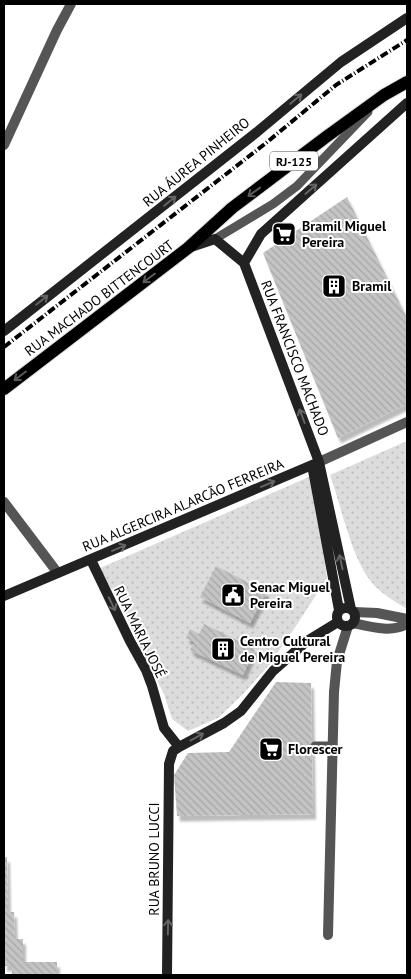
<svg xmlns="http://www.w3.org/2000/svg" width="411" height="979" font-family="'PT Sans',sans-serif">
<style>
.grass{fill:url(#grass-dots)}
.building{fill:url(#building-back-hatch);filter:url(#shadow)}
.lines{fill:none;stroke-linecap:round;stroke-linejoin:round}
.primary-casing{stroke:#dbdbdb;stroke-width:14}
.lane{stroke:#555;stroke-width:9}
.street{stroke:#555;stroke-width:10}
.secondary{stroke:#222;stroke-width:10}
.primary{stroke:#000;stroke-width:12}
.rail{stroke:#000;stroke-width:4;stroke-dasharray:8 2.5 1 2.5;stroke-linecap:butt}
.oneway{stroke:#646464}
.oneway2{stroke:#595959}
.labels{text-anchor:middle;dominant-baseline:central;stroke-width:4;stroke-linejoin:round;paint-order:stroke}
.shield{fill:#fff;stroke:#4c4c4c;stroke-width:1}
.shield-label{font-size:12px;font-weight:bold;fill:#000}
.street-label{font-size:14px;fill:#000;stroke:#fff}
.poi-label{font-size:14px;font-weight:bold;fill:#000;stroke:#fff;text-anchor:start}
</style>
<defs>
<pattern id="grass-dots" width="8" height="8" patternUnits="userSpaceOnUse" patternTransform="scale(1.25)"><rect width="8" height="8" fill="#dcdcdc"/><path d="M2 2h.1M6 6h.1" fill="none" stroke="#bbb" stroke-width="1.8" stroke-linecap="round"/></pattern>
<pattern id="building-back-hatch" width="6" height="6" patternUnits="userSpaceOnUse" patternTransform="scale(1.25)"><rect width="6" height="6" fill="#c4c4c4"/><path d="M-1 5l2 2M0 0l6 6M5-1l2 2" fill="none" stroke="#a7a7a7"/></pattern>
<filter id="shadow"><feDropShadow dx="3" dy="5.5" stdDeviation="1" flood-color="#0004"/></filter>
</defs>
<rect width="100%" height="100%" fill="#fff"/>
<path class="grass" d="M 407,441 L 407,609 C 397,603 387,597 378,589 C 352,566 342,507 330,475 Z
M 311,476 L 322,537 L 327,578 L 296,626 L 269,665 L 243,694 L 218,718 L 188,731 L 172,719 L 164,694 L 139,646 L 121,603 L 98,569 Z"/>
<path class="building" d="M 347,197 L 407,318 L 407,404 L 338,438 L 263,253 Z
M 216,566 L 266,592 L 250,623 L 200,597 Z
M 204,624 L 255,649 L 243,675 L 190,650 L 194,642 L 186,638 L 190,629 L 199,634 Z
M 276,682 L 311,683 L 313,814 L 177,816 L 174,775 L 188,753 L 229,752 Z
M 4,857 L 7,857 L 8,912 L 14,912 L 15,939 L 23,939 L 23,962 L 57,962 L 57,975 L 12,975 L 12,966 L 4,966 Z"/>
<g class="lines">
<g class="primary-casing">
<path id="primary" d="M 4,389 L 188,248 L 232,208 L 326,137 L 384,95 L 407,82"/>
</g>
<path class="lane" d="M 215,239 L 273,204 L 297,186 L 368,112
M 315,746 L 333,746"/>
<path class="street" d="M 4,145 L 57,30 L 71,4
M 319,462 L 407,422
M 4,502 L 57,572
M 354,612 L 377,613 L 407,619
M 353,623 C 371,627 391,633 407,624
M 328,935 L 334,692 L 337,661 L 348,626"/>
<path class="secondary" d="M 191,247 L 215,239 L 244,263 L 319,462 L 351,609
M 244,263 L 261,234 L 407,103
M 4,331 L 257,132 L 341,62 L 407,18
M 312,465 L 339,610
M 91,560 L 130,641 L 146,670 L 152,686 L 164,728 L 179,747 L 224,723 L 241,711 L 273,671 L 307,641 L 338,622
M 4,596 L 319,462
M337 617a9 9 0 1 1 18 0a9 9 0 1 1-18 0Z
M 167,975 L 169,764 L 173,751 L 179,747"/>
<use href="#primary" class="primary"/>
<path class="rail" d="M 4,347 L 266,143 L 336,85 L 407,40"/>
</g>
<defs><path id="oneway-shaft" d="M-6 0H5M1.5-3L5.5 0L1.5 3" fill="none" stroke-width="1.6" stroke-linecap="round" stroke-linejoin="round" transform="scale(1.25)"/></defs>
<g class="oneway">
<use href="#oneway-shaft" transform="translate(296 99) rotate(-40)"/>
<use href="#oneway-shaft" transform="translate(311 189) rotate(-41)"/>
<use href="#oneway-shaft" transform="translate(170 201) rotate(-39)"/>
<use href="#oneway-shaft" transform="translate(42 300) rotate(-39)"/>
<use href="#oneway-shaft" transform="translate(302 416) rotate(-111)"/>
<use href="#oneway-shaft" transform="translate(268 484) rotate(-23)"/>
<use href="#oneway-shaft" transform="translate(119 548) rotate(-23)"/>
<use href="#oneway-shaft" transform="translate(341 562) rotate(-102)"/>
<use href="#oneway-shaft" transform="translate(112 604) rotate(64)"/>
<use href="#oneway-shaft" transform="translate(197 737) rotate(-29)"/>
<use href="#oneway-shaft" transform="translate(168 927) rotate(-89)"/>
</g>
<g class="oneway2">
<use href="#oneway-shaft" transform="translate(254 192) rotate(144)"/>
<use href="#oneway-shaft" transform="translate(149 278) rotate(143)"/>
<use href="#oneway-shaft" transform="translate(20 376) rotate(143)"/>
</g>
<defs>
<g id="supermarket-square" transform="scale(1.25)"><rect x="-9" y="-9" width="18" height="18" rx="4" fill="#000" stroke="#fff"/><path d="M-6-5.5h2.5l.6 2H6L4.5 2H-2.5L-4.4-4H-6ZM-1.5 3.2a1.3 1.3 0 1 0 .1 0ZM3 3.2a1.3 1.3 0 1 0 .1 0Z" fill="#fff"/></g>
<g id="building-square" transform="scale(1.25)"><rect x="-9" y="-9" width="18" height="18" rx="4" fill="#000" stroke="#fff"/><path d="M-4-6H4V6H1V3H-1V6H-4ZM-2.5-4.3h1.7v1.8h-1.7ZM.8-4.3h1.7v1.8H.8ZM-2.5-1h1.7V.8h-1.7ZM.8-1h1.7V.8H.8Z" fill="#fff"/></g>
<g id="civic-square" transform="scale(1.25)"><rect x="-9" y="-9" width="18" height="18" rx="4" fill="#000" stroke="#fff"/><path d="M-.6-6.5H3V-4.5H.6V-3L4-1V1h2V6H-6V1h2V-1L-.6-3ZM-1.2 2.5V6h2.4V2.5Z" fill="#fff"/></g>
</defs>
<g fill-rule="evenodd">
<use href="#supermarket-square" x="284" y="234"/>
<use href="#building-square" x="334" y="286"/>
<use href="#civic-square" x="233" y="595"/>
<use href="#building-square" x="223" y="649"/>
<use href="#supermarket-square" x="271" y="749"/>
</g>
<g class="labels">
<rect class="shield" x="270" y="151.5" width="48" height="19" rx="4"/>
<g class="shield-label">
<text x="294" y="161">RJ-125</text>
</g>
<g class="street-label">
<text transform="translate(196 162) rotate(-39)">RUA ÁUREA PINHEIRO</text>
<text transform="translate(99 298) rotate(-37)">RUA MACHADO BITTENCOURT</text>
<text transform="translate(295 358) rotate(69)">RUA FRANCISCO MACHADO</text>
<text transform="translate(183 505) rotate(-23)">RUA ALGERCIRA ALARCÃO FERREIRA</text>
<text transform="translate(140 632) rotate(64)">RUA MARIA JOSÉ</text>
<text transform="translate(154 859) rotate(-90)">RUA BRUNO LUCCI</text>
</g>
<g class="poi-label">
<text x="302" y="226">Bramil Miguel<tspan x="302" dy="16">Pereira</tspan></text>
<text x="352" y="286">Bramil</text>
<text x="250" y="587">Senac Miguel<tspan x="250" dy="16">Pereira</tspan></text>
<text x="240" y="641">Centro Cultural<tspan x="240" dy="16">de Miguel Pereira</tspan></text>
<text x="288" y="749">Florescer</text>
</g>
</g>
<rect width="411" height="979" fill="none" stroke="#000000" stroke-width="10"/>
</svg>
